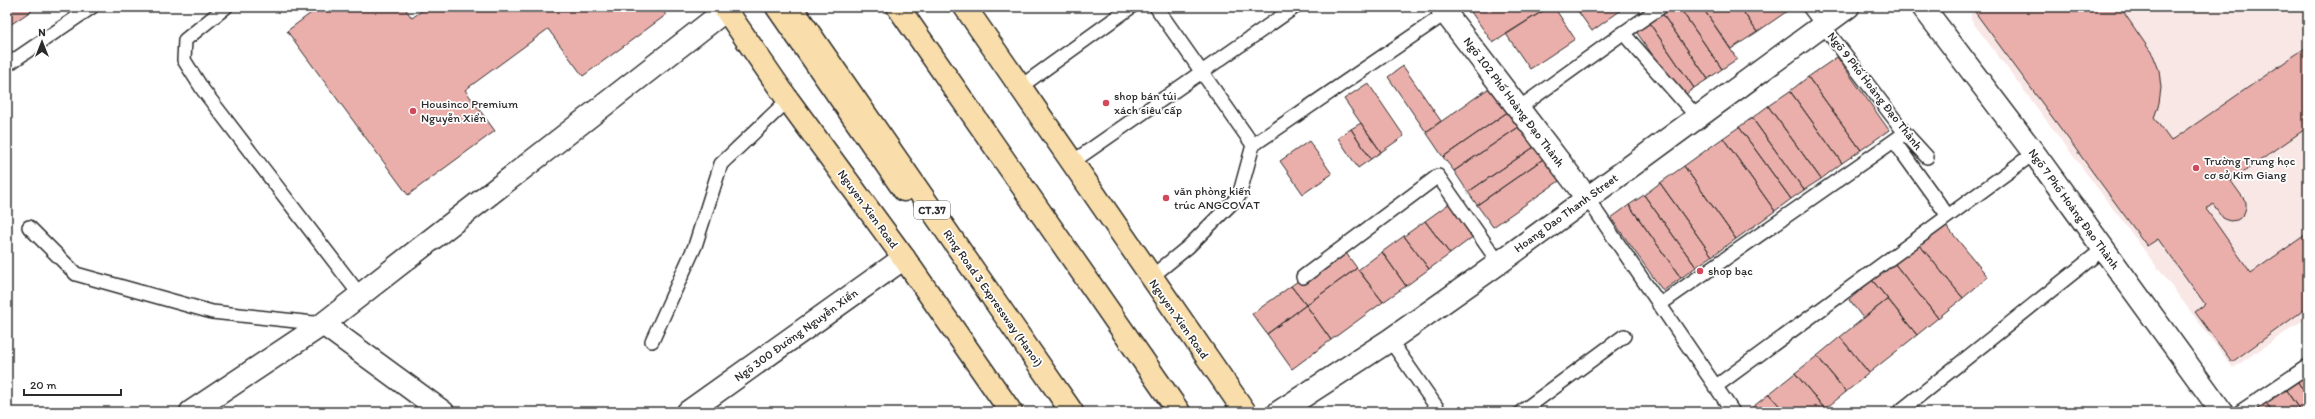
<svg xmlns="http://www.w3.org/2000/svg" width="2315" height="419" font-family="Itim,sans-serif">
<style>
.built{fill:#f9e7e6}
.building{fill:#eaafab;stroke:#2b2b2b}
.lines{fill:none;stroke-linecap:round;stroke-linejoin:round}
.service-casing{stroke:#2b2b2b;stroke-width:16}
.minor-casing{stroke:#2b2b2b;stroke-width:25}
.tertiary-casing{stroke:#2b2b2b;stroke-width:25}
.primary-casing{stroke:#2b2b2b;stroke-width:25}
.motorway-casing{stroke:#2b2b2b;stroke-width:25}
.service{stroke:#fff;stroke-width:13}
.minor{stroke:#fff;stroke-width:22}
.tertiary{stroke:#fff;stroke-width:22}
.primary{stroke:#f9deab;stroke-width:22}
.motorway{stroke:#f9deab;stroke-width:22}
.poi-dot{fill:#d1495b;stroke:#fff;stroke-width:1.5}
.labels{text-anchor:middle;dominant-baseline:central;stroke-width:3.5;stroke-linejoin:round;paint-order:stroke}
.shield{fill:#fff;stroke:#6b6b6b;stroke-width:1}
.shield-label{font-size:11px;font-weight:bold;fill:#2b2b2b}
.street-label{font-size:12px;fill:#2b2b2b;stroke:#fff}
.poi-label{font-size:12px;fill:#2b2b2b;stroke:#fff;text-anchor:start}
</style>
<rect width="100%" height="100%" fill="#fff"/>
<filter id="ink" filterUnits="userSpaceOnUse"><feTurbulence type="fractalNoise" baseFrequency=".025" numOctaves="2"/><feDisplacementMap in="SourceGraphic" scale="8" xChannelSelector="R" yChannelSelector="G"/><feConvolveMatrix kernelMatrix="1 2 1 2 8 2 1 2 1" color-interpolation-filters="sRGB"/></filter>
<g filter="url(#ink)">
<path class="built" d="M 1971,7 L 2308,7 L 2308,317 L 2233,368 L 1971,20 Z"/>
<path class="building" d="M 7,7 L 37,7 L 7,27 Z
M 319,7 L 404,7 L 412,18 L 427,7 L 660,7 L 666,15 L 583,76 L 548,29 L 465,90 L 495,131 L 408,195 L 287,31 Z
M 1478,7 L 1549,7 L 1493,43 L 1471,12 Z
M 1549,7 L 1554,7 L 1575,39 L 1530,69 L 1506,34 Z
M 1575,7 L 1617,7 L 1620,11 L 1592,31 Z
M 1669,7 L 1679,7 L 1722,69 L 1708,79 L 1661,12 Z
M 1679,7 L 1702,7 L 1737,59 L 1722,69 Z
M 1702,7 L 1740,7 L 1757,32 L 1731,49 Z
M 1740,7 L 1782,7 L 1786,12 L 1757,32 Z
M 1982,7 L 2120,7 L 2153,55 L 2159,70 L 2161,88 L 2159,103 L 2154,118 L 2171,141 L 2308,46 L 2308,127 L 2231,181 L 2246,202 L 2246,208 L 2243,216 L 2237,220 L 2230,221 L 2223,218 L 2213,204 L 2206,209 L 2251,273 L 2308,233 L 2308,307 L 2232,362 L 2195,312 L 2205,304 L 2158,239 L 2147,246 L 1975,12 Z
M 1661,12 L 1708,79 L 1694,88 L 1648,21 Z
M 1648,21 L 1694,88 L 1682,97 L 1635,30 Z
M 1837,57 L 1889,130 L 1861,150 L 1808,77 Z
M 1403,66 L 1441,121 L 1426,132 L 1388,77 Z
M 1808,77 L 1861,150 L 1842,163 L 1790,91 Z
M 1368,83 L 1404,136 L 1381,152 L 1344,99 Z
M 1495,84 L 1512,109 L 1443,157 L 1426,132 Z
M 1790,91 L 1842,163 L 1821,179 L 1768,106 Z
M 1768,106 L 1821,179 L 1804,190 L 1752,118 Z
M 1512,109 L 1523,124 L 1454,171 L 1443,157 Z
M 1752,118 L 1804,190 L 1791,199 L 1739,127 Z
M 1361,123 L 1381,152 L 1371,159 L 1351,129 Z
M 1523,124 L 1537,145 L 1468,192 L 1454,171 Z
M 1739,127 L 1791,199 L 1775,211 L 1723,138 Z
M 1351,129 L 1371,159 L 1358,168 L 1338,138 Z
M 1723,138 L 1775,211 L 1736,239 L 1684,166 Z
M 1309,141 L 1332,174 L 1303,194 L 1280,161 Z
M 1537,145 L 1546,157 L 1477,205 L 1468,192 Z
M 1546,157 L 1562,179 L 1493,227 L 1477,205 Z
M 1684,166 L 1736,239 L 1712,256 L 1660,183 Z
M 1660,183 L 1712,256 L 1696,267 L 1644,195 Z
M 1644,195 L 1696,267 L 1681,278 L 1629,205 Z
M 1450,203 L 1474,236 L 1450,254 L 1425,221 Z
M 1629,205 L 1681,278 L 1663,291 L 1611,218 Z
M 1425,221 L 1450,254 L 1429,269 L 1404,236 Z
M 1944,223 L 1988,277 L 1963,298 L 1918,243 Z
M 1404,236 L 1429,269 L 1406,286 L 1382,252 Z
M 1918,243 L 1963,298 L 1938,318 L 1894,263 Z
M 1343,249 L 1357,268 L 1306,305 L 1291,286 Z
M 1382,252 L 1406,286 L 1383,302 L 1358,270 Z
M 1894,263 L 1938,318 L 1917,335 L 1872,280 Z
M 1357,268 L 1383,302 L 1331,340 L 1306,305 Z
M 1872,280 L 1888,299 L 1863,318 L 1849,300 Z
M 1291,286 L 1306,305 L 1267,334 L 1252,314 Z
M 1888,299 L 1917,335 L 1869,373 L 1840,337 Z
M 1306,305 L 1331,340 L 1292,369 L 1267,334 Z
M 1840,337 L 1869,373 L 1846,392 L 1817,356 Z
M 1817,356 L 1846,392 L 1825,409 L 1795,373 Z
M 2308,369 L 2308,397 L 2295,378 Z
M 1795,373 L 1825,409 L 1821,412 L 1785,412 L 1769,394 Z
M 2295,378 L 2308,397 L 2308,412 L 2301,412 L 2283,386 Z
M 2283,386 L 2301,412 L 2273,412 L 2264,400 Z
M 1769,394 L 1785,412 L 1750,412 L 1749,410 Z
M 2264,400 L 2273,412 L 2246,412 Z"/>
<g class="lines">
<g class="service-casing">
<path id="service" d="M 226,7 L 185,40 L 184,60 L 203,90 L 360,295
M 1156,7 L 1253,145
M 1661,7 L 1623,33 L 1697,117
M 1809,7 L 1905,133 L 1927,157
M 7,65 L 92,7
M 1020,87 L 1131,7
M 1519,108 L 1623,33
M 1894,141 L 1948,216
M 1071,163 L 1295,7
M 1587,198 L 1733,412
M 29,227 L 76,274 L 212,312 L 323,324
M 1303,277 L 1438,176 L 1499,263
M 1150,278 L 1188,247 L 1239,196 L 1253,145 L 1446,13
M 1659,305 L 1905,133
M 1390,340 L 1440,412
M 652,341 L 695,246 L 721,164 L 788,100
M 1715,387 L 2034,153
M 1521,412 L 1624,336
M 1899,412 L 2103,249
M 2240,412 L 2308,366"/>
</g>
<g class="minor-casing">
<path id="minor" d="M 1441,7 L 1587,198
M 1923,7 L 2034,153 L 2222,412
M 323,324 L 443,412
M 191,412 L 323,324 L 726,10
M 1279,412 L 1390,340 L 1499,263 L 1848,7"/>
</g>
<g class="tertiary-casing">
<path id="tertiary" d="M 688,412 L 904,258"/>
</g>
<g class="primary-casing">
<path id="primary" d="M 724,7 L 788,100 L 904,258 L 1011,412
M 777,7 L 904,190
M 965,7 L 1245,412"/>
</g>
<g class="motorway-casing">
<path id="motorway" d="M 791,7 L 1072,412
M 898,7 L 1179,412"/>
</g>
<use href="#service" class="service"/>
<use href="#minor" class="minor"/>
<use href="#tertiary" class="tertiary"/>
<use href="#primary" class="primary"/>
<use href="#motorway" class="motorway"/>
</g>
</g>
<g class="poi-dot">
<circle cx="1106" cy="103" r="4"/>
<circle cx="413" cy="111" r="4"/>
<circle cx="2196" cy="168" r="4"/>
<circle cx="1166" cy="198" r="4"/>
<circle cx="1700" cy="271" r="4"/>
</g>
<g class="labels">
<rect class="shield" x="914" y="201" width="36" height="18" rx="3"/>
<g class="shield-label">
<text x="932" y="210">CT.37</text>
</g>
<g class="street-label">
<text transform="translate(1875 91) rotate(52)">Ngõ 9 Phố Hoàng Đạo Thành</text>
<text transform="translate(1514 102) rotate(53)">Ngõ 102 Phố Hoàng Đạo Thành</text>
<text transform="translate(868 209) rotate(54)">Nguyen Xien Road</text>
<text transform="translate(2074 209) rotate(54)">Ngõ 7 Phố Hoàng Đạo Thành</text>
<text transform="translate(1566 213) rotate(-36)">Hoang Dao Thanh Street</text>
<text transform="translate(993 298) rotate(55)">Ring Road 3 Expressway (Hanoi)</text>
<text transform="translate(1179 319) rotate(55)">Nguyen Xien Road</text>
<text transform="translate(796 335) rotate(-36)">Ngõ 300 Đường Nguyễn Xiển</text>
</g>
<g class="poi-label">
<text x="1114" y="96">shop bán túi<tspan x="1114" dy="14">xách siêu cấp</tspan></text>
<text x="421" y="104">Housinco Premium<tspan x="421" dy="14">Nguyễn Xiển</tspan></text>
<text x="2204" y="161">Trường Trung học<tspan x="2204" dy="14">cơ sở Kim Giang</tspan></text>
<text x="1174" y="191">văn phòng kiến<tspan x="1174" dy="14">trúc ANGCOVAT</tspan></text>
<text x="1708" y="271">shop bạc</text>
</g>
</g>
<rect width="2315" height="419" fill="none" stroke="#fff" stroke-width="24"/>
<rect x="12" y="12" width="2291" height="395" fill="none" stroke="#2b2b2b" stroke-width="1.5" filter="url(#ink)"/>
<g transform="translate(42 42)" stroke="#ffffff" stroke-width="3" paint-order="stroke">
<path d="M0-3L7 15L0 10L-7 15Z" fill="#2b2b2b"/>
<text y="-6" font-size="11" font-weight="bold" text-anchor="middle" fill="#2b2b2b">N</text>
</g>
<path d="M24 389v6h97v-6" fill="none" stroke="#2b2b2b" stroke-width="2"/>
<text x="30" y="389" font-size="12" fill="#2b2b2b" stroke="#ffffff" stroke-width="3" paint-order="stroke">20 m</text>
</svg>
